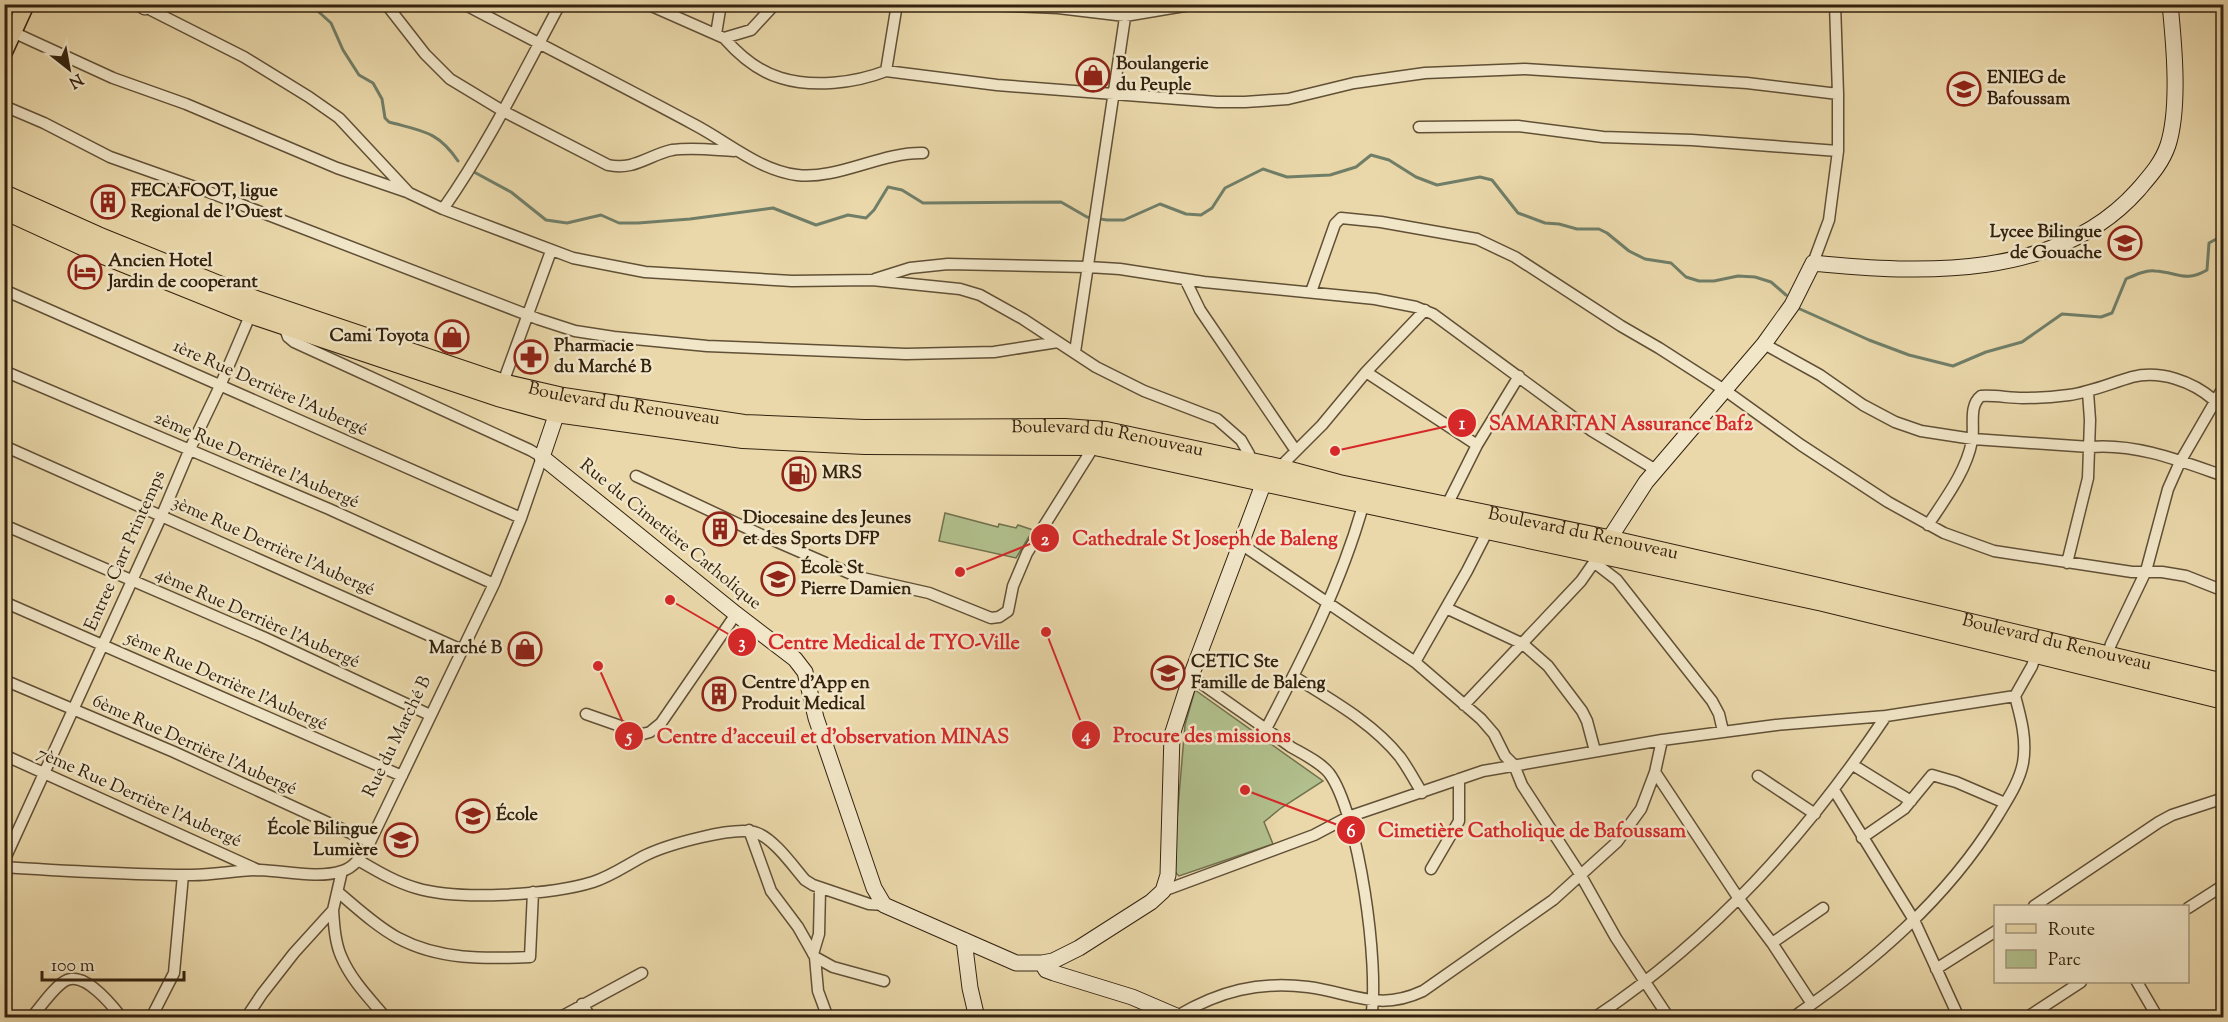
<svg xmlns="http://www.w3.org/2000/svg" width="2228" height="1022" font-family="'Sorts Mill Goudy',serif">
<style>
.green{fill:#b1c08d;stroke:#72714e;stroke-width:1.5}
.lines{fill:none;stroke-linecap:round;stroke-linejoin:round}
.stream{stroke:#707e68;stroke-width:3}
.street-casing{stroke:#615036;stroke-width:13}
.secondary-casing{stroke:#33220f;stroke-width:17}
.primary-casing{stroke:#33220f;stroke-width:19}
.highway-casing{stroke:#33220f;stroke-width:20}
.street{stroke:#f1e6c8;stroke-width:10}
.secondary{stroke:#f1e6c8;stroke-width:15}
.primary{stroke:#ead8aa;stroke-width:16}
.highway{stroke:#ead8aa;stroke-width:18}
.labels{text-anchor:middle;dominant-baseline:central;stroke-width:5;stroke-linejoin:round;paint-order:stroke}
.poi-label{font-size:18px;font-weight:bold;fill:#33220f;stroke:#f1e6c8;text-anchor:start}
.street-label{font-size:18px;fill:#33220f;stroke:#f1e6c8}
.leader{fill:none;stroke:#d62828;stroke-width:2}
.callout-dot{fill:#d62828;stroke:#f1e6c8;stroke-width:2}
.mark-label{font-size:18px;text-anchor:middle;font-weight:bold;fill:#fff}
.callout-label{font-size:20px;text-anchor:middle;font-weight:bold;fill:#d62828;stroke:#f1e6c8;stroke-width:5;stroke-linejoin:round;paint-order:stroke}
</style>
<rect width="100%" height="100%" fill="#ead8aa"/>
<filter id="stains"><feTurbulence type="fractalNoise" baseFrequency=".00333" numOctaves="4"/><feColorMatrix values="0 0 0 0 .2 0 0 0 0 .09 0 0 0 0 .02 0 0 0 .5 -.17"/></filter>
<radialGradient id="worn" r=".72"><stop offset=".6" stop-color="#630" stop-opacity="0"/><stop offset="1" stop-color="#630" stop-opacity=".3"/></radialGradient>
<path class="green" d="M 945,513 L 998,527 L 999,524 L 1016,528 L 1018,525 L 1033,530 L 1016,558 L 939,541 Z
M 1195,690 L 1323,781 L 1281,808 L 1264,822 L 1273,844 L 1179,876 L 1175,872 L 1176,831 L 1185,725 Z"/>
<g class="lines">
<path class="stream" d="M 310,4 L 331,23 L 343,50 L 359,75 L 373,83 L 382,99 L 385,118 L 389,122 C 422,131 438,131 458,161
M 474,172 L 511,192 L 546,220 L 567,223 L 601,215 L 619,223 L 638,223 L 690,219 L 773,208 L 816,225 L 848,215 L 866,218 L 874,210 L 888,187 L 902,190 L 923,203 L 1061,202 L 1087,217 L 1107,220 L 1124,220 L 1160,204 L 1186,214 L 1201,215 L 1212,208 L 1225,188 L 1263,169 L 1287,177 L 1330,175 L 1356,167 L 1371,155 L 1389,160 L 1416,177 L 1437,185 L 1480,177 L 1492,180 L 1518,213 L 1545,223 L 1559,224 L 1577,229 L 1599,229 L 1607,233 L 1629,251 L 1645,259 L 1671,263 L 1686,277 L 1699,281 L 1714,281 L 1738,276 L 1755,277 L 1771,282 L 1786,295
M 1800,309 L 1869,340 L 1909,355 L 1953,366 L 1986,352 L 2022,342 L 2062,314 L 2101,317 L 2112,313 L 2126,279 C 2135,275 2145,270 2155,271 C 2177,272 2185,283 2207,270 L 2209,243 L 2220,237 L 2224,239"/>
<g class="street-casing">
<path id="street" d="M 386,4 L 425,54 L 450,79 L 503,111 L 608,165 C 633,171 649,155 672,150 C 692,147 714,150 734,151
M 464,4 C 541,45 619,84 695,125 C 729,143 759,170 797,175 C 837,180 881,152 923,153
M 647,4 L 724,38 L 751,30 L 775,4
M 897,4 L 886,71 L 997,85 L 1217,102 L 1245,102 L 1288,99 L 1354,83 L 1425,73 L 1525,69 L 1747,83 L 1838,94
M 963,4 L 1058,8 L 1125,16 L 1196,4
M 145,7 L 244,57 L 309,97 L 339,118 L 409,193 L 443,209 L 573,258 L 645,272 L 792,281 L 872,280 L 960,289 L 980,295 L 1023,319 L 1096,367 L 1144,391 L 1217,419 L 1241,440 L 1249,454 L 1251,466
M 4,28 L 113,78 L 186,104 L 337,168 L 407,192
M 716,34 L 721,4
M 724,38 C 739,55 759,72 781,78 C 813,88 855,83 886,71
M 4,106 L 44,123 L 110,157 L 206,191 L 538,319 L 575,331 L 614,337 L 707,346 L 906,354 L 994,352 L 1058,342
M 1419,127 L 1518,126 L 1603,137 L 1692,140 L 1838,151
M 443,209 C 488,145 523,73 560,4
M 1813,263 L 1829,220 L 1838,151 L 1838,94 L 1835,4
M 875,279 L 910,268 L 948,264 L 1088,267 L 1120,269 L 1204,282 L 1375,299 L 1416,307 L 1433,314 L 1592,431 L 1656,470
M 1185,279 L 1200,310 L 1296,451
M 4,290 L 521,518
M 1311,292 L 1335,224 L 1341,218 L 1381,222 L 1477,239 L 1515,257 L 1621,326 L 1659,348 L 1726,391 L 1801,445 L 1888,502 L 1944,533 L 1994,551 L 2132,572 L 2162,572 L 2186,576 L 2224,591
M 1764,344 L 1820,375 L 1863,405 L 1895,422 L 1921,431 L 1973,439 L 2090,447 C 2136,443 2181,461 2224,476
M 1075,352 L 1127,4
M 4,371 L 329,509 L 494,584
M 1366,372 L 1477,445
M 501,388 L 551,251
M 4,446 L 462,650
M 1279,468 L 1322,425 L 1366,372 L 1425,310
M 636,476 L 766,537 L 858,577 L 929,593 L 991,618 L 999,617 L 1008,611 L 1013,586 L 1027,553 L 1096,443
M 1446,507 L 1477,445 L 1519,376
M 4,525 L 263,637 L 430,715
M 1928,525 C 1945,499 1966,472 1972,441 C 1975,427 1968,406 1981,396 C 1995,395 2009,398 2023,398 C 2038,398 2054,397 2069,395 C 2091,392 2111,383 2132,377 C 2160,370 2192,381 2214,400
M 1241,544 L 1415,662 L 1481,719 L 1494,734 L 1505,756 L 1514,765 L 1522,785 L 1580,874 L 1616,938 L 1669,1018
M 1595,563 L 1617,580 L 1712,701 L 1719,714 L 1723,731
M 2067,563 L 2088,478 L 2090,420 L 2088,392
M 4,602 L 402,776
M 1446,608 L 1523,644 L 1548,666 L 1582,711 L 1587,721 L 1595,751
M 2106,660 L 2111,644 L 2146,571 L 2168,489 L 2180,462 L 2224,386
M 1415,662 L 1467,571 L 1490,526
M 1191,676 C 1224,700 1258,723 1291,747 C 1303,754 1320,762 1329,773 C 1359,813 1380,968 1371,1018
M 1293,676 C 1331,700 1372,722 1400,757 C 1408,768 1415,781 1422,793
M 4,680 L 174,752 L 370,842
M 1464,705 L 1581,581 L 1597,558
M 586,714 L 643,734 L 650,732 L 661,723 L 736,614
M 1266,729 C 1304,656 1342,582 1364,502
M 4,755 L 258,870
M 1853,765 L 1911,801
M 1655,772 L 1739,899 L 1772,943 L 1823,908
M 1758,776 L 1815,814
M 1834,790 L 1914,920 L 1959,1018
M 749,830 L 771,891 L 798,927 L 815,957 L 818,991 L 828,1018
M 1862,838 L 1904,809 L 1932,775 L 1956,782 L 2005,803
M 358,860 C 377,871 395,882 416,888 C 458,901 551,895 593,882 C 612,876 628,864 646,855 C 667,845 735,825 757,833 C 774,839 793,866 805,880 L 813,885 L 869,904 L 884,905
M 4,861 L 162,515 L 189,451 L 220,386 L 252,311
M 4,867 C 67,871 129,875 192,875 C 215,875 237,870 260,870 C 285,871 319,879 342,871 C 356,867 363,853 370,842 L 494,584 L 521,518 L 542,457 L 530,450 L 294,342 L 288,337 L 284,326
M 1431,869 L 1459,821 L 1459,779
M 1163,891 L 1314,835 L 1348,817 L 1483,771 L 1662,740 L 1776,725 L 1886,716 L 2015,696 L 2032,666 L 2037,651
M 338,892 C 357,908 376,926 398,938 C 439,960 485,959 530,957 L 533,892
M 2034,906 L 2159,822 L 2172,815 L 2224,798
M 2188,908 L 2224,885
M 333,910 C 334,925 335,942 341,956 C 351,980 370,999 386,1018
M 1772,943 L 1812,1004
M 813,954 L 819,934 L 820,889
M 815,957 L 833,967 L 884,981
M 1936,969 L 1996,931
M 2137,982 L 2158,1018
M 582,1004 L 591,1018
M 1177,1016 C 1220,991 1258,981 1308,987 C 1353,993 1378,1012 1423,991 L 1553,900 L 1617,842 L 1641,809 L 1655,772 L 1662,740
M 31,1018 C 40,1008 55,985 67,980 C 85,972 112,1005 122,1018
M 151,1018 L 174,973 L 183,875
M 246,1018 L 262,994 L 294,953 L 333,910 L 342,871
M 559,1018 L 642,973
M 1594,1018 C 1714,938 1806,835 1886,716
M 1792,1018 C 1872,963 1946,900 1997,817 C 2007,800 2019,783 2023,763 C 2027,740 2021,718 2015,696
M 2026,1018 L 2081,982"/>
</g>
<g class="secondary-casing">
<path id="secondary" d="M 140,4 L 145,7 L 147,4
M 560,404 L 542,457 L 736,614 L 795,659 L 805,672 L 816,718 L 874,888 L 884,905 L 1016,963 L 1042,963 L 1053,961 L 1079,948 L 1151,902 L 1163,891 L 1168,875 L 1172,735 L 1191,676 L 1264,482 L 1272,474
M 1604,547 L 1646,482 L 1764,344 L 1792,305 L 1813,263 C 1922,274 2058,280 2138,190 C 2150,176 2162,163 2168,145 C 2180,107 2174,44 2170,4
M 964,940 L 970,988 L 977,1018
M 1042,963 L 1046,970 L 1054,973 L 1132,997 L 1181,1018"/>
</g>
<g class="primary-casing">
<path id="primary" d="M 4,52 L 26,4"/>
</g>
<g class="highway-casing">
<g id="highway">
<path id="s1" d="M 4,194 L 98,236 L 256,300 L 502,383 L 563,397 L 744,424 L 864,429 L 1065,428 L 1106,431 L 1279,468 L 1339,484 L 1608,539 L 1827,589 L 2224,683"/>
<path d="M 4,210 L 91,250 L 250,314 L 498,397 L 556,413 L 743,439 L 865,445 L 1095,446 L 1823,602 L 2224,700"/>
</g>
</g>
<use href="#street" class="street"/>
<use href="#secondary" class="secondary"/>
<use href="#primary" class="primary"/>
<use href="#highway" class="highway"/>
</g>
<defs>
<g id="shop-ring" transform="scale(1.725)"><circle r="9.5" fill="#f1e6c8" stroke="#8f2418" stroke-width="1.5"/><path d="M-5-2.5h2.3a2.7 3.5 0 0 1 5.4 0H5L5.5 6h-11ZM-1.5-2.5h3a1.5 2.3 0 0 0-3 0Z" fill="#8f2418"/></g>
<g id="university-ring" transform="scale(1.725)"><circle r="9.5" fill="#f1e6c8" stroke="#8f2418" stroke-width="1.5"/><path d="M0-5L7-2L0 1L-7-2ZM-4 1L0 2.5L4 1V4Q0 6-4 4Z" fill="#8f2418"/></g>
<g id="building-ring" transform="scale(1.725)"><circle r="9.5" fill="#f1e6c8" stroke="#8f2418" stroke-width="1.5"/><path d="M-4-6H4V6H1V3H-1V6H-4ZM-2.5-4.3h1.7v1.8h-1.7ZM.8-4.3h1.7v1.8H.8ZM-2.5-1h1.7V.8h-1.7ZM.8-1h1.7V.8H.8Z" fill="#8f2418"/></g>
<g id="school-ring" transform="scale(1.725)"><circle r="9.5" fill="#f1e6c8" stroke="#8f2418" stroke-width="1.5"/><path d="M0-5L7-2L0 1L-7-2ZM-4 1L0 2.5L4 1V4Q0 6-4 4Z" fill="#8f2418"/></g>
<g id="hotel-ring" transform="scale(1.725)"><circle r="9.5" fill="#f1e6c8" stroke="#8f2418" stroke-width="1.5"/><path d="M-6-4.5h1.5V1H6V5H4.5V3h-9V5H-6ZM-4 0a1.8 1.8 0 1 1 3.6 0ZM.5 0V-2.5h3Q6-2.5 6 0Z" fill="#8f2418"/></g>
<g id="pharmacy-ring" transform="scale(1.725)"><circle r="9.5" fill="#f1e6c8" stroke="#8f2418" stroke-width="1.5"/><path d="M-2-6h4v4h4v4h-4v4h-4v-4h-4v-4h4Z" fill="#8f2418"/></g>
<g id="fuel-ring" transform="scale(1.725)"><circle r="9.5" fill="#f1e6c8" stroke="#8f2418" stroke-width="1.5"/><path d="M-5.5-6h7V0h2V4h1.3V-2.5L3-4.5l.8-.8L6-3V5H2.5V1h-1V6h-7ZM-4.2-4.7v3.2H.2V-4.7Z" fill="#8f2418"/></g>
</defs>
<g fill-rule="evenodd">
<use href="#shop-ring" x="1093" y="75"/>
<use href="#university-ring" x="1964" y="89"/>
<use href="#building-ring" x="108" y="202"/>
<use href="#school-ring" x="2125" y="243"/>
<use href="#hotel-ring" x="85" y="272"/>
<use href="#shop-ring" x="452" y="337"/>
<use href="#pharmacy-ring" x="531" y="357"/>
<use href="#fuel-ring" x="799" y="474"/>
<use href="#building-ring" x="720" y="529"/>
<use href="#school-ring" x="778" y="579"/>
<use href="#shop-ring" x="525" y="649"/>
<use href="#school-ring" x="1168" y="673"/>
<use href="#building-ring" x="719" y="694"/>
<use href="#school-ring" x="473" y="816"/>
<use href="#school-ring" x="401" y="840"/>
</g>
<g class="labels">
<g class="poi-label">
<text x="1116" y="65">Boulangerie<tspan x="1116" dy="21">du Peuple</tspan></text>
<text x="1987" y="79">ENIEG de<tspan x="1987" dy="21">Bafoussam</tspan></text>
<text x="131" y="192">FECAFOOT, ligue<tspan x="131" dy="21">Regional de l'Ouest</tspan></text>
<text x="2102" y="233" text-anchor="end">Lycee Bilingue<tspan x="2102" dy="21">de Gouache</tspan></text>
<text x="108" y="262">Ancien Hotel<tspan x="108" dy="21">Jardin de cooperant</tspan></text>
<text x="429" y="337" text-anchor="end">Cami Toyota</text>
<text x="554" y="347">Pharmacie<tspan x="554" dy="21">du Marché B</tspan></text>
<text x="822" y="474">MRS</text>
<text x="743" y="519">Diocesaine des Jeunes<tspan x="743" dy="21">et des Sports DFP</tspan></text>
<text x="801" y="569">École St<tspan x="801" dy="21">Pierre Damien</tspan></text>
<text x="502" y="649" text-anchor="end">Marché B</text>
<text x="1191" y="663">CETIC Ste<tspan x="1191" dy="21">Famille de Baleng</tspan></text>
<text x="742" y="684">Centre d'App en<tspan x="742" dy="21">Produit Medical</tspan></text>
<text x="496" y="816">École</text>
<text x="378" y="830" text-anchor="end">École Bilingue<tspan x="378" dy="21">Lumière</tspan></text>
</g>
<g class="street-label">
<text transform="translate(270 389) rotate(24)">1ère Rue Derrière l'Aubergé</text>
<text stroke="none"><textPath href="#s1" startOffset="657">Boulevard du Renouveau</textPath></text>
<text stroke="none"><textPath href="#s1" startOffset="1143">Boulevard du Renouveau</textPath></text>
<text transform="translate(256 461) rotate(23)">2ème Rue Derrière l'Aubergé</text>
<text transform="translate(670 535) rotate(39)">Rue du Cimetière Catholique</text>
<text stroke="none"><textPath href="#s1" startOffset="1629">Boulevard du Renouveau</textPath></text>
<text transform="translate(273 547) rotate(24)">3ème Rue Derrière l'Aubergé</text>
<text transform="translate(126 551) rotate(-66)">Entree Carr Printemps</text>
<text transform="translate(257 619) rotate(24)">4ème Rue Derrière l'Aubergé</text>
<text stroke="none"><textPath href="#s1" startOffset="2115">Boulevard du Renouveau</textPath></text>
<text transform="translate(226 682) rotate(24)">5ème Rue Derrière l'Aubergé</text>
<text transform="translate(398 737) rotate(-64)">Rue du Marché B</text>
<text transform="translate(194 746) rotate(24)">6ème Rue Derrière l'Aubergé</text>
<text transform="translate(139 798) rotate(24)">7ème Rue Derrière l'Aubergé</text>
</g>
</g>
<path class="leader" d="M1335 451L1462 423M960 572L1045 538M670 600L742 642M1046 632L1086 735M598 666L629 736M1245 790L1351 830"/>
<g class="callout-dot">
<circle cx="1335" cy="451" r="6"/>
<circle cx="960" cy="572" r="6"/>
<circle cx="670" cy="600" r="6"/>
<circle cx="1046" cy="632" r="6"/>
<circle cx="598" cy="666" r="6"/>
<circle cx="1245" cy="790" r="6"/>
<circle cx="1462" cy="423" r="15"/>
<circle cx="1045" cy="538" r="15"/>
<circle cx="742" cy="642" r="15"/>
<circle cx="1086" cy="735" r="15"/>
<circle cx="629" cy="736" r="15"/>
<circle cx="1351" cy="830" r="15"/>
</g>
<g class="mark-label">
<text x="1462" y="429">1</text>
<text x="1045" y="545">2</text>
<text x="742" y="648">3</text>
<text x="1086" y="741">4</text>
<text x="629" y="742">5</text>
<text x="1351" y="837">6</text>
</g>
<g class="callout-label">
<text x="1621" y="430">SAMARITAN Assurance Baf2</text>
<text x="1205" y="545">Cathedrale St Joseph de Baleng</text>
<text x="894" y="649">Centre Medical de TYO-Ville</text>
<text x="1202" y="742">Procure des missions</text>
<text x="833" y="743">Centre d'acceuil et d'observation MINAS</text>
<text x="1532" y="837">Cimetière Catholique de Bafoussam</text>
</g>
<rect width="2228" height="1022" fill="none" stroke="#ead8aa" stroke-width="24"/>
<rect x="6" y="6" width="2216" height="1010" fill="none" stroke="#33220f" stroke-width="3"/>
<rect x="12" y="12" width="2204" height="998" fill="none" stroke="#33220f" stroke-width="1.5"/>
<rect x="1994" y="905" width="195" height="78" fill="#f1e6c8" stroke="#a5987e" stroke-width="1.5"/>
<rect x="2006" y="924" width="30" height="9" fill="#ead8aa" stroke="#a5987e" stroke-width="1.5"/>
<text x="2048" y="935" font-size="18" fill="#33220f">Route</text>
<rect x="2006" y="950" width="30" height="18" fill="#b1c08d" stroke="#a5987e" stroke-width="1.5"/>
<text x="2048" y="965" font-size="18" fill="#33220f">Parc</text>
<g transform="translate(69 69) rotate(149)" stroke="#f1e6c8" stroke-width="4.5" paint-order="stroke">
<path d="M0-4.5L10 22L0 15L-10 22Z" fill="#33220f"/>
<text y="-9" font-size="16" font-weight="bold" text-anchor="middle" fill="#33220f">N</text>
</g>
<path d="M42 971v9h142v-9" fill="none" stroke="#33220f" stroke-width="3"/>
<text x="51" y="971" font-size="18" fill="#33220f" stroke="#f1e6c8" stroke-width="4.5" paint-order="stroke">100 m</text>
<rect width="100%" height="100%" filter="url(#stains)"/>
<rect width="100%" height="100%" fill="url(#worn)"/>
</svg>
